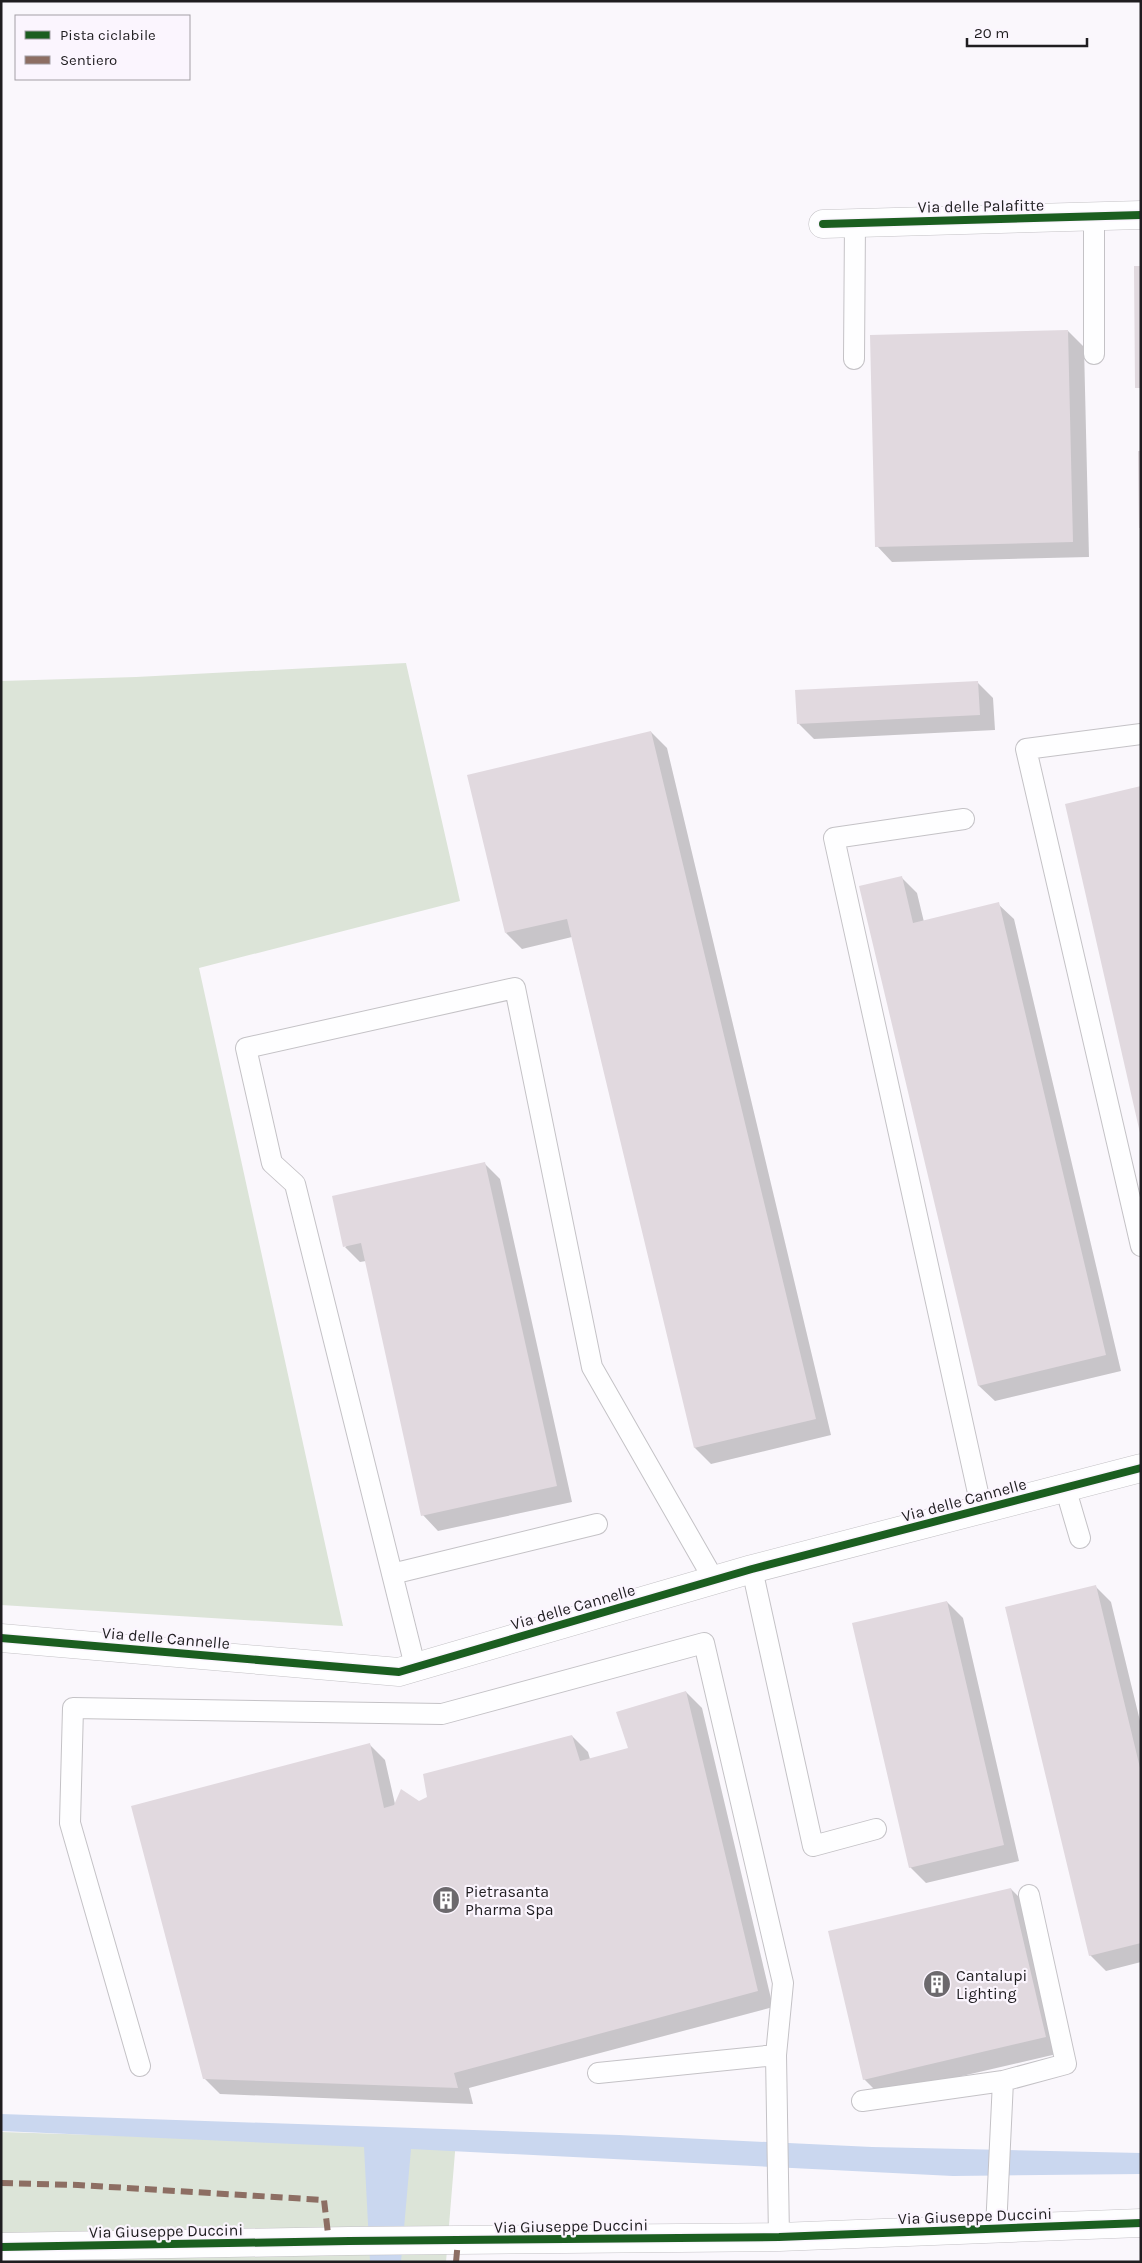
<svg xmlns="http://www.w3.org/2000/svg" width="1142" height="2263" font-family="Karla,sans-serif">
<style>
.green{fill:#dce4d8}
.water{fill:#cad7ef}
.shadow{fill:#0003}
.building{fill:#e1d9df}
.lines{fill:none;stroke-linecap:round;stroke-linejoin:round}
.service-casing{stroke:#c4c2c6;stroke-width:22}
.minor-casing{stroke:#c4c2c6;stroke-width:29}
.service{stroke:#fefeff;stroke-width:20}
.minor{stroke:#fefeff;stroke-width:28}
.quiet{stroke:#8d6e63;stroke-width:6;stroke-dasharray:12 6;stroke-linecap:butt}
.cycleway-casing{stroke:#fbf5fe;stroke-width:11}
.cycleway{stroke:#1b5e20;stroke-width:8}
.labels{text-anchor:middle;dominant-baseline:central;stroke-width:4.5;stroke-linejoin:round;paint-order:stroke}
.street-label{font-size:16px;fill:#1f1d20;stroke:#fbf5fe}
.poi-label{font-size:16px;fill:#1f1d20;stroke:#fbf5fe;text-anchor:start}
</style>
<rect width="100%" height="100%" fill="#faf7fc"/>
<path class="green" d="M 406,663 L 460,901 L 199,968 L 343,1626 L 1,1605 L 1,681 L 136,677 Z
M 1,2132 L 225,2139 L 456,2140 L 446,2262 L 1,2262 Z"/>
<path class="water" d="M 1,2114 L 619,2135 L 872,2147 L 1141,2153 L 1141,2174 L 953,2176 L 411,2149 L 401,2262 L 370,2262 L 364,2147 L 1,2131 Z"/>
<path class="shadow" d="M 1068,331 L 1084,347 L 1089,557 L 892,562 L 877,546 Z
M 977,682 L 993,698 L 995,730 L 814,739 L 798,723 Z
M 651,732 L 667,748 L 831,1435 L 711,1464 L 695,1448 L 572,937 L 522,949 L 506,933 Z
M 901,877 L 917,893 L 924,922 L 998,904 L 1014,919 L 1121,1371 L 995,1401 L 979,1386 Z
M 484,1163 L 500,1179 L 572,1502 L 438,1531 L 423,1515 L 366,1261 L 360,1262 L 345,1247 Z
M 1095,1586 L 1111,1602 L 1141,1725 L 1141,1962 L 1106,1971 L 1090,1955 Z
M 947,1602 L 963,1618 L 1019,1861 L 926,1883 L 910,1867 Z
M 686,1692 L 702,1708 L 773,2007 L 469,2088 L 473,2104 L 220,2094 L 204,2078 L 369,1744 L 385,1760 L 395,1804 L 419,1803 L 572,1736 L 588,1752 L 590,1759 L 629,1749 Z
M 1011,1889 L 1027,1905 L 1061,2053 L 880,2095 L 864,2079 Z"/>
<path class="building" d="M 1134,266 L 1141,266 L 1141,388 L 1135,388 Z
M 1068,330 L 1073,542 L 875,547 L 870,335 Z
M 1138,451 L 1141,451 L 1141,528 L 1139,528 Z
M 978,681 L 980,715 L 797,724 L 795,690 Z
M 651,731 L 816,1419 L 694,1448 L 567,919 L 505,933 L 467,775 Z
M 1141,786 L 1141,1133 L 1140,1133 L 1065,804 Z
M 902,876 L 913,923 L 999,902 L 1106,1355 L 978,1386 L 859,886 Z
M 485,1162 L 557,1486 L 421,1516 L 361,1243 L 343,1247 L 332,1196 Z
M 1096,1585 L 1141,1772 L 1141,1943 L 1089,1956 L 1005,1607 Z
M 947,1601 L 1004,1845 L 909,1868 L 852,1623 Z
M 686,1691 L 758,1991 L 454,2073 L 458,2088 L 203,2079 L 131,1806 L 370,1743 L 384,1808 L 394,1805 L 401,1789 L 419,1801 L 427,1797 L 423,1774 L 572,1735 L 580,1761 L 628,1748 L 616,1712 Z
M 1011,1888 L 1046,2037 L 863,2080 L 828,1931 Z"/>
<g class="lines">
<g class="service-casing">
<path id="service" d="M 1094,217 L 1094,354
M 854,359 L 855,223
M 1141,734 L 1026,749 L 1141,1246
M 964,819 L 834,838 L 982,1511
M 1065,1487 L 1080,1538
M 752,1569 L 813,1846 L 876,1829
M 392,1574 L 597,1524
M 415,1666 L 295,1184 L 272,1163 L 246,1048 L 515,988 L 592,1367 L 714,1580
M 140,2066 L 70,1823 L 73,1708 L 442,1714 L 704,1643 L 783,1983 L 776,2055 L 779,2237
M 598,2073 L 776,2055
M 862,2101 L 1003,2081
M 996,2229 L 1003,2081 L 1066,2064 L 1029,1895"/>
</g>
<g class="minor-casing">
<path id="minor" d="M 823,224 L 1141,215
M 1,1638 L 399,1672 L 752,1569 L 1141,1468
M 1,2247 L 349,2241 L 779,2237 L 1141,2223"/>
</g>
<use href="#service" class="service"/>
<use href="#minor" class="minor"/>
<path class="quiet" d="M 1,2183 L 78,2185 L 324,2200 L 329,2242
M 456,2262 L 458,2241"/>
<g class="cycleway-casing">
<path id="cycleway" d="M 823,224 L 1141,215
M 1,1638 L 399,1672 L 752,1569 L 1141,1468
M 1,2247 L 349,2241 L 779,2237 L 1141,2223"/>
</g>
<use href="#cycleway" class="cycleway"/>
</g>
<defs>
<g id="building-disc" transform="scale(1.4375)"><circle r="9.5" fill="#6c696d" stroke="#fbf5fe"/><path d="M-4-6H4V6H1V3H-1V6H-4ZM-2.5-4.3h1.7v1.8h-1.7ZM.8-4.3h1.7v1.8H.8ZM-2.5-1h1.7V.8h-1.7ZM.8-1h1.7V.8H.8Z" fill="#fff"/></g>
</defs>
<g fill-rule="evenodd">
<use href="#building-disc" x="446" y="1900"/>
<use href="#building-disc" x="937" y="1984"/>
</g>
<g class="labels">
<g class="street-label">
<text transform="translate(981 206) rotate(-1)">Via delle Palafitte</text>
<text transform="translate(964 1500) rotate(-15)">Via delle Cannelle</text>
<text transform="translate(573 1607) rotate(-16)">Via delle Cannelle</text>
<text transform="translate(166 1638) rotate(5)">Via delle Cannelle</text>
<text transform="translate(975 2216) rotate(-2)">Via Giuseppe Duccini</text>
<text transform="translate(571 2226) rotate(-1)">Via Giuseppe Duccini</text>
<text transform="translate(166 2231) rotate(-1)">Via Giuseppe Duccini</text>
</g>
<g class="poi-label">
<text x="465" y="1891">Pietrasanta<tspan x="465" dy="18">Pharma Spa</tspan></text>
<text x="956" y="1975">Cantalupi<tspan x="956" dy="18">Lighting</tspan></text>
</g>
</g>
<rect width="1142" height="2263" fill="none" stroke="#1f1d20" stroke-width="5"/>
<rect x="15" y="15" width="175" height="65" fill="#fbf5fe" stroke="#a39fa5"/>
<rect x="25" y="31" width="25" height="8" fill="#1b5e20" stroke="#a39fa5"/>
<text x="60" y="40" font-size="15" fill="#1f1d20">Pista ciclabile</text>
<rect x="25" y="56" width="25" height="8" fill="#8d6e63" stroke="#a39fa5"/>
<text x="60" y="65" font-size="15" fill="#1f1d20">Sentiero</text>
<path d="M967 38v8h120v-8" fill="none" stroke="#1f1d20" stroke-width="2.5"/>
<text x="974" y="38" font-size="15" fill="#1f1d20" stroke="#fbf5fe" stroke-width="4" paint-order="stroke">20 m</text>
</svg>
